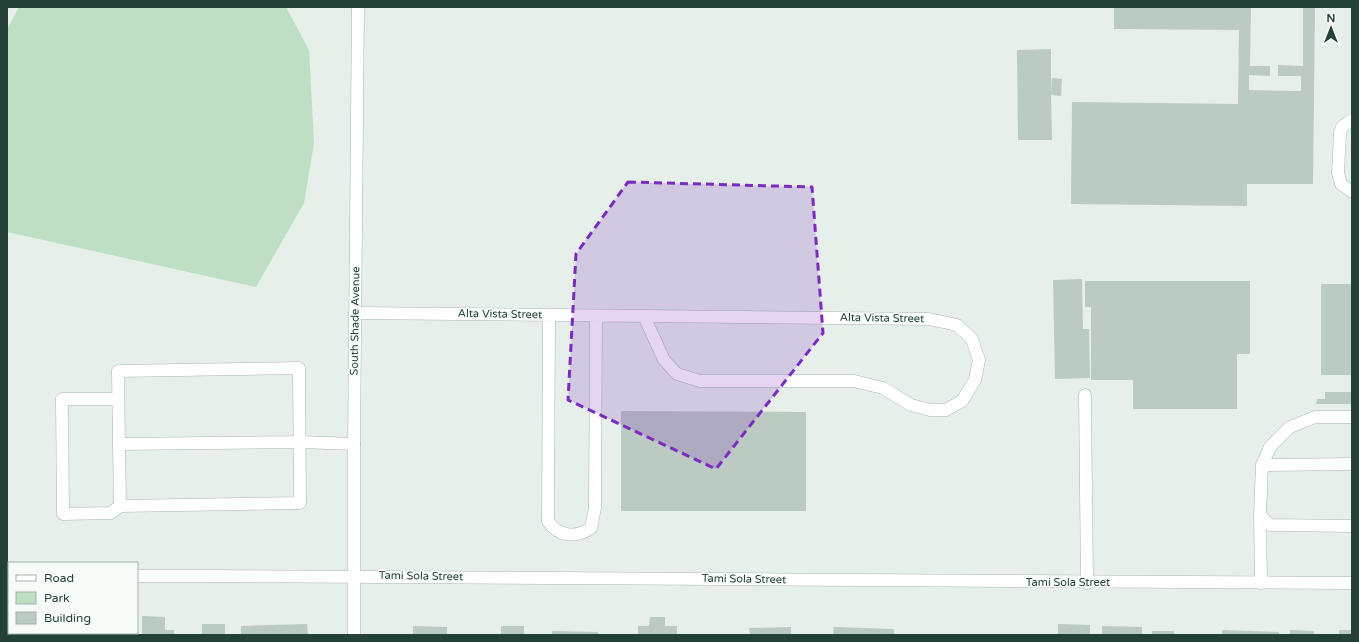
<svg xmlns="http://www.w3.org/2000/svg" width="1359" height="642" font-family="'Varela Round',sans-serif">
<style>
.green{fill:#bfdfc5}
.building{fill:#bbcac3}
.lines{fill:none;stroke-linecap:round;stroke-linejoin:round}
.lane-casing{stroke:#a8b7b1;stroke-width:13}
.street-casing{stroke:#a8b7b1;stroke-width:13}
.secondary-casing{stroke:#a4bab1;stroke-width:13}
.lane{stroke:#fff;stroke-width:12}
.street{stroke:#fff;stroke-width:12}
.secondary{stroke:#fff;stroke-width:12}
.marked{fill:#7b2cbf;fill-opacity:0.2;stroke:#7b2cbf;stroke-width:3;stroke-dasharray:8 5;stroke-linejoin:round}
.labels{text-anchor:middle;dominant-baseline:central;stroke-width:3.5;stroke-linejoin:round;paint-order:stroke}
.street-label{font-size:11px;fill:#244137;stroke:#f7fbf8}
</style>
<rect width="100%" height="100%" fill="#e6efea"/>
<path class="green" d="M 19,7 L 286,7 L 309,50 L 314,143 L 304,203 L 256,287 L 7,232 L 7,29 Z"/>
<path class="building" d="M 1114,7 L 1251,7 L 1250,66 L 1270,66 L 1270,76 L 1249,75 L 1249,90 L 1301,91 L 1301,76 L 1278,76 L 1278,65 L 1303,66 L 1303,7 L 1315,7 L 1313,184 L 1247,184 L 1247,206 L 1071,204 L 1072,102 L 1238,104 L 1239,30 L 1114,29 Z
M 1051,49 L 1051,93 L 1052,78 L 1062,79 L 1061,96 L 1051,95 L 1052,140 L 1018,140 L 1017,50 Z
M 1082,279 L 1083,329 L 1089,329 L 1090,378 L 1055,379 L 1053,280 Z
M 1085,281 L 1250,281 L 1250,354 L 1237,354 L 1237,409 L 1133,409 L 1133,380 L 1091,380 L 1091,307 L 1085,307 Z
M 1321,284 L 1352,284 L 1352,375 L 1321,375 Z
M 1325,392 L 1352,392 L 1352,404 L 1316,404 L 1317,399 L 1325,399 Z
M 621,411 L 806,412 L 806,511 L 621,511 Z
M 142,616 L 165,617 L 165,630 L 174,630 L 174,635 L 142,635 Z
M 650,617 L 665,617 L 665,626 L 677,626 L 677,635 L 638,635 L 638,626 L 649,626 Z
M 202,624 L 225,624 L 225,635 L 202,635 Z
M 307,624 L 308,635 L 241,635 L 241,626 Z
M 1058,624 L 1090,625 L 1090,635 L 1058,635 Z
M 413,626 L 447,627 L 447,635 L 413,635 Z
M 501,626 L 524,626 L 524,635 L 501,635 Z
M 1102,626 L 1142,627 L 1142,635 L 1102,635 Z
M 791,627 L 791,635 L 750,635 L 749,628 Z
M 834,627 L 894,629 L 894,635 L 833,635 Z
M 1222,630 L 1279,632 L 1279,635 L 1222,635 Z
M 1290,630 L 1314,631 L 1314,635 L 1290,635 Z
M 1339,630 L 1352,630 L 1352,635 L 1339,635 Z
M 552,631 L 598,632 L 598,635 L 552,635 Z
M 1152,631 L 1174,631 L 1174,635 L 1152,635 Z
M 16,633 L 39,633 L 39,635 L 15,635 Z
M 52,633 L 86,633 L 86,635 L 52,635 Z
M 110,633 L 133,633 L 133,635 L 110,635 Z"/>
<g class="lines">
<g class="lane-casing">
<path id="lane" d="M 1352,120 L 1342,127 L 1340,133 L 1338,173 L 1341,184 L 1352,192
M 355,313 L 929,319 L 957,325 L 972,339 L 979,360 L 975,380 L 962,401 L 946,410 L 930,410 L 911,405 L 883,388 L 854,381 L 700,381 L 677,374 L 664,360 L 644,316
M 549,315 L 548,521 C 558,537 576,538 591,528 L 595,508 L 596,316
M 1085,395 L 1087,583
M 118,399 L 62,399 L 63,514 L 111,513 L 120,506
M 119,444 L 118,371 L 299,368 L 300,503 L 120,506 L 119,444 L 300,442 L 354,444
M 1262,465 L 1352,464
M 1260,516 L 1270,525 L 1352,526
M 1261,583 L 1260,516 L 1262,465 L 1270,447 L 1290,427 L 1315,417 L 1352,417"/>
</g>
<g class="street-casing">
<path id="street" d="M 137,576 C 542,575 947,583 1352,583
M 7,577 L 9,577"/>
</g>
<g class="secondary-casing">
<path id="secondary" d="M 354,635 L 354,444 L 358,7"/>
</g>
<use href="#lane" class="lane"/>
<use href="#street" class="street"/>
<use href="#secondary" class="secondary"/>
</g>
<path class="marked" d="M 628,182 L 812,187 L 823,333 L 716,469 L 568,400 L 576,254 Z"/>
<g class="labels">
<g class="street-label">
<text transform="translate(500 314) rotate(1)">Alta Vista Street</text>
<text transform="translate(882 318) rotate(1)">Alta Vista Street</text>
<text transform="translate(355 321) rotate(-89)">South Shade Avenue</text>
<text transform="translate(421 576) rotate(1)">Tami Sola Street</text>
<text transform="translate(744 579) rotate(1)">Tami Sola Street</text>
<text x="1068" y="582">Tami Sola Street</text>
</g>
</g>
<rect width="1359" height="642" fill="none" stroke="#244137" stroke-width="16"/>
<rect x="8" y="562" width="130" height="72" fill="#f7fbf8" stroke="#a3b1ab"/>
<rect x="16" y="575" width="20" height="6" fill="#ffffff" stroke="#a3b1ab"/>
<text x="44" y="582" font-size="12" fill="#244137">Road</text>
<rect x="16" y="592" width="20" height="12" fill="#bfdfc5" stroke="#a3b1ab"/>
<text x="44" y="602" font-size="12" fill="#244137">Park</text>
<rect x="16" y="612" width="20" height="12" fill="#bbcac3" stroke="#a3b1ab"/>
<text x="44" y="622" font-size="12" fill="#244137">Building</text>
<g transform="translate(1331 28)" stroke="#f7fbf8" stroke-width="3" paint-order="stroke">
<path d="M0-3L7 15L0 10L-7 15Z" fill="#244137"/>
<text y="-6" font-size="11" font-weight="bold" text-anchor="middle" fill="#244137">N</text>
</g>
</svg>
